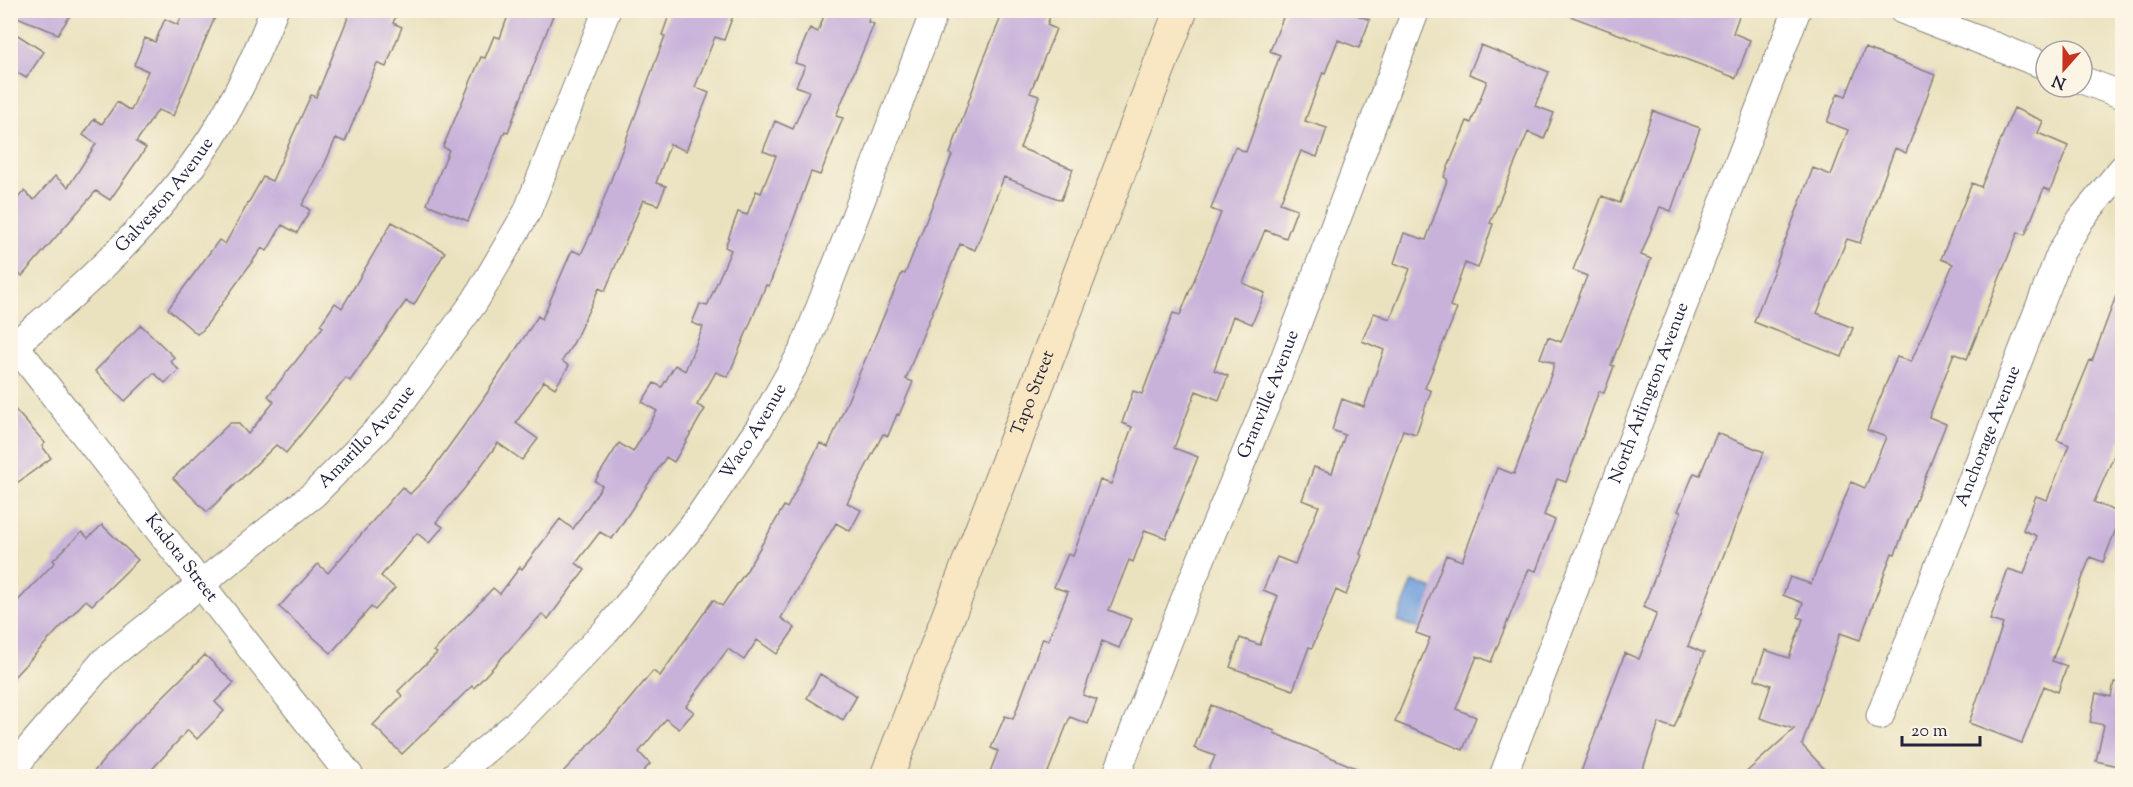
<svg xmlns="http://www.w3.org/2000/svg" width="2133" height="787" font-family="'Sorts Mill Goudy',serif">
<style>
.water{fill:#73a2dc;stroke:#4a628c;stroke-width:1.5}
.building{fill:#c8b2da}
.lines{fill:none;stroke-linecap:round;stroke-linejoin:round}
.street-casing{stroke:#86827d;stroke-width:29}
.secondary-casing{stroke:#86827d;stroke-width:35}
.street{stroke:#fff;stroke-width:27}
.secondary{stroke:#f9e7c3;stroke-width:33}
.labels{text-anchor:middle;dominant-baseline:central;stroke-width:6;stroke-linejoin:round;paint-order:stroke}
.street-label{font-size:18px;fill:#22223b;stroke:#fcf5e5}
</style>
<rect width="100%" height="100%" fill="#fcf5e5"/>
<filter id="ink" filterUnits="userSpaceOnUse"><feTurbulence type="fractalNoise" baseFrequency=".0167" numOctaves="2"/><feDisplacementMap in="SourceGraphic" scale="12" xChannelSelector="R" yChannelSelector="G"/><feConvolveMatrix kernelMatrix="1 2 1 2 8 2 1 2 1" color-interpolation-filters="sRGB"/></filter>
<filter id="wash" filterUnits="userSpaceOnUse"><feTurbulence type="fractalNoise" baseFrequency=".008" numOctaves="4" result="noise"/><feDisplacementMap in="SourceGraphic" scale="24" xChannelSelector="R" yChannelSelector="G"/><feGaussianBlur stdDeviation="1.35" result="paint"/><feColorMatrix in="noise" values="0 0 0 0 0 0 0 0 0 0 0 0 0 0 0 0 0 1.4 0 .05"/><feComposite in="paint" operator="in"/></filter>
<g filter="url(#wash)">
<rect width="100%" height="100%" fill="#eae2bf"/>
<path class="water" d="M 1413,581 L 1433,589 L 1419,629 L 1397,621 Z"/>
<g id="blocks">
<path class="building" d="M 10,10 L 74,10 L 58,34 L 10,14 Z
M 184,10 L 218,10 L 173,116 L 158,110 L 136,142 L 146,148 L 110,200 L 96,191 L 22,276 L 10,266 L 10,207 L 24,191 L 34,200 L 55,176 L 68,187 L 96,144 L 83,135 L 94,119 L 102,124 L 117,102 L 131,111 L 148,71 L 134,65 L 145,38 L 155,42 L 165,19 L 178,25 Z
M 351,10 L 398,10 L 393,23 L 402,27 L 386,67 L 377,63 L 345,142 L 336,138 L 322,170 L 302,205 L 310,210 L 297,233 L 282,225 L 267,251 L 262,248 L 203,330 L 197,334 L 168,309 L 219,240 L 225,244 L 263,177 L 272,181 L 311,95 L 316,97 Z
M 510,10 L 555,10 L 508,132 L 505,131 L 468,221 L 427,204 L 449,150 L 443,147 L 481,57 L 485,58 L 494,36 L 500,38 Z
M 671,10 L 735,10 L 724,40 L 715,37 L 695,87 L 709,93 L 686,151 L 670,144 L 656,183 L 666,186 L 658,205 L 643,200 L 605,291 L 599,288 L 574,342 L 562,361 L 569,366 L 555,388 L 544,381 L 516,423 L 538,439 L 522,460 L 498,443 L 464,489 L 436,522 L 443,527 L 429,543 L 417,533 L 381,576 L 395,588 L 375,610 L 371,607 L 331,653 L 279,607 L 318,564 L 328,573 L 402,487 L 410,494 L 426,478 L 481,402 L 538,316 L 542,319 L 572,250 L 581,254 L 591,233 L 665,36 L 662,35 Z
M 826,10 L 872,10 L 868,22 L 874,24 L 836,116 L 843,118 L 820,175 L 811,172 L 769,286 L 766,285 L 728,377 L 716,372 L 697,405 L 705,409 L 674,462 L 666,457 L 612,539 L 600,532 L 576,563 L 585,570 L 548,619 L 542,614 L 474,688 L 472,686 L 402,754 L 373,725 L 402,696 L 398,691 L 437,653 L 434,651 L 493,588 L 500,594 L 520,567 L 522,569 L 560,519 L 573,529 L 602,486 L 595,481 L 619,443 L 633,452 L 657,411 L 642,402 L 654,383 L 662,387 L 675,365 L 685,371 L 703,327 L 692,323 L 700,304 L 707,306 L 731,250 L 725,247 L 738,212 L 747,215 L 756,191 L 761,193 L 776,156 L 763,151 L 775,121 L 793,129 L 809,91 L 796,86 L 805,66 L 795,63 L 810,28 L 818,32 Z
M 1004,10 L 1052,10 L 1047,25 L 1056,29 L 1030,93 L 1039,96 L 1020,148 L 1073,169 L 1061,200 L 1004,177 L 975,250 L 960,244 L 914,357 L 906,379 L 913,382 L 899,415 L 897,414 L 888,436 L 883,434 L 847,503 L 861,510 L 850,531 L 836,523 L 781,618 L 795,628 L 777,654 L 757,640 L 744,660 L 728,649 L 686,706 L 694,712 L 679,729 L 666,719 L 639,752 L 650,764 L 638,777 L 558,777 L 609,724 L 653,671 L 660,676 L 713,600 L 722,606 L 747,570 L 784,506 L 787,508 L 820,443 L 828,447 L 902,273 L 905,274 L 952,155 L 950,154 L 981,66 Z
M 1286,10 L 1345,10 L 1370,20 L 1359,48 L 1338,40 L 1325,73 L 1323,72 L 1305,121 L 1327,128 L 1317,157 L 1301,151 L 1280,203 L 1297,209 L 1286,238 L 1265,230 L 1243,283 L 1265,293 L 1252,324 L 1233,316 L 1214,370 L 1228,376 L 1219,400 L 1196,391 L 1174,448 L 1198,457 L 1166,538 L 1145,530 L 1133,562 L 1129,560 L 1109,610 L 1131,619 L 1119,648 L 1102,641 L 1083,695 L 1097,700 L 1088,724 L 1070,717 L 1046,777 L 988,777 L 998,751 L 991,748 L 1005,716 L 1013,719 L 1043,638 L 1048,640 L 1068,592 L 1054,587 L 1068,554 L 1073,556 L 1100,480 L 1111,484 L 1132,427 L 1122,423 L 1133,391 L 1142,394 L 1173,313 L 1180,315 L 1221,213 L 1211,209 L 1235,147 L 1246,152 L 1280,55 L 1270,51 Z
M 1562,10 L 1741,10 L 1733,33 L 1750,40 L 1736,78 L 1562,13 Z
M 10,30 L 44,52 L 26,78 L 10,68 Z
M 1481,45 L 1549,72 L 1535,106 L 1554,113 L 1544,139 L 1528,132 L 1490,223 L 1493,224 L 1478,268 L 1465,263 L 1450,306 L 1457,309 L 1425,388 L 1431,391 L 1416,434 L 1403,430 L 1360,554 L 1362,555 L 1346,595 L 1336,590 L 1312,648 L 1309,647 L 1293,690 L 1230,667 L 1240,638 L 1260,645 L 1278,596 L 1263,590 L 1277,557 L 1295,564 L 1319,506 L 1302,500 L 1314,467 L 1332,473 L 1345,435 L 1332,430 L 1342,399 L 1364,407 L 1384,350 L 1362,341 L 1374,313 L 1390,319 L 1410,269 L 1394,263 L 1404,233 L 1426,240 L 1446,183 L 1447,179 L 1444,177 L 1467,121 L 1471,123 L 1487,81 L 1469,74 Z
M 1865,48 L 1935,75 L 1906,153 L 1895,148 L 1860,243 L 1847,239 L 1817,313 L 1853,328 L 1842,357 L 1754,322 L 1813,168 L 1831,175 L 1848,130 L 1827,122 L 1838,93 L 1846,96 Z
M 2014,108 L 2043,121 L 2038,133 L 2068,146 L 2050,191 L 2044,188 L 2025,235 L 2018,232 L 1967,359 L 1954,353 L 1929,417 L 1946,424 L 1895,554 L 1892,553 L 1860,640 L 1840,633 L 1802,745 L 1832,777 L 1741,777 L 1794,729 L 1760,718 L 1771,685 L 1755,679 L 1765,650 L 1789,658 L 1803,619 L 1798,617 L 1803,603 L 1783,595 L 1790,577 L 1811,584 L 1851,482 L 1865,488 L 1886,437 L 1867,430 L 1897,357 L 1911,362 L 1953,264 L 1941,259 L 1972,183 L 1981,187 Z
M 1653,111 L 1700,128 L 1671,211 L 1660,207 L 1641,255 L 1651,259 L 1611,365 L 1614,366 L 1604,393 L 1599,391 L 1566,482 L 1557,479 L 1544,515 L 1555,520 L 1536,571 L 1529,569 L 1491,662 L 1477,656 L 1456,709 L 1476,717 L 1463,750 L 1395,722 L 1430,638 L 1416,633 L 1446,555 L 1462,561 L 1497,468 L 1514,474 L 1552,372 L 1554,363 L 1540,358 L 1548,337 L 1561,342 L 1587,276 L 1573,270 L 1602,196 L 1620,203 Z
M 392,222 L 445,252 L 414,305 L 406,301 L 350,381 L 346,378 L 286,453 L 276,445 L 207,512 L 173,478 L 230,423 L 238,423 L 248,434 L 274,402 L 268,396 L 323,327 L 320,325 L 335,303 L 342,308 Z
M 2120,285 L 2122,285 L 2122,437 L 2094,502 L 2122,514 L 2103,562 L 2090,557 L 2052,661 L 2067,666 L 2058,692 L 2044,686 L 2022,743 L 1969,723 L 2003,624 L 1990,620 L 2008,569 L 2024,574 L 2037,536 L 2023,530 L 2036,496 L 2047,500 L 2069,445 L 2057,440 L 2090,360 L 2092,361 Z
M 141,325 L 174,357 L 170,361 L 179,370 L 165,383 L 154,373 L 125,401 L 95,371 Z
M 10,404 L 45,443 L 42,446 L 51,458 L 10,488 Z
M 1717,433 L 1764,452 L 1688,646 L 1704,653 L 1674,728 L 1659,723 L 1640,777 L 1579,777 L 1625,653 L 1639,659 L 1657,613 L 1643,607 L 1681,512 L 1678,511 L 1694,473 L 1700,475 Z
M 102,525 L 138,560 L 92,605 L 86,600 L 10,681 L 10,609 L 55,562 L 53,560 L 82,532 L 88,538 Z
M 205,655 L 234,683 L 215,702 L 224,711 L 197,739 L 188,730 L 145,777 L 89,777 L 134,725 Z
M 820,674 L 857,696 L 843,720 L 807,698 Z
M 2114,682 L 2122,683 L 2122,767 L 2096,761 L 2104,725 L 2090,722 L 2096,693 L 2111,697 Z
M 1211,705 L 1275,731 L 1274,733 L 1377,777 L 1206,777 L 1215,756 L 1194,748 Z"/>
</g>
</g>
<g filter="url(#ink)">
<use href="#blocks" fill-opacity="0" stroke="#86827d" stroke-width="1.5"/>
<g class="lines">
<g class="street-casing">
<g id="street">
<path d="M 1902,10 L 2046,66"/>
<path d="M 2082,80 L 2122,95"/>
<path id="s1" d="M 10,339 L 350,776"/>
<path id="s2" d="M 10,348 C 82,291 162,214 212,137 C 237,97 257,54 274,10"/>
<path id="s3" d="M 1880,716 L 2060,254 L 2081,219 L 2122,169"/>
<path id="s4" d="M 10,775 L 26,752 L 104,661 L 314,494 L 392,415 L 475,301 L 527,212 L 607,10"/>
<path id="s5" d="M 454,776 L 513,727 L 606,631 L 696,521 L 759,428 L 804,348 L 935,10"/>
<path id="s6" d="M 1116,776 L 1189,588 L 1273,388 L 1416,10"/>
<path id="s7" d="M 1503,776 L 1797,10"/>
</g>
</g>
<g class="secondary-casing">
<g id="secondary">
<path id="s8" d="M 887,776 L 1181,10"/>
</g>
</g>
<use href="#street" class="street"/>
<use href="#secondary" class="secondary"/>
</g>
</g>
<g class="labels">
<g class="street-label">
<text stroke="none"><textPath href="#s2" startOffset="218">Galveston Avenue</textPath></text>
<text stroke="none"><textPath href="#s8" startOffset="410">Tapo Street</textPath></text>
<text stroke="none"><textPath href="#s7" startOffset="410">North Arlington Avenue</textPath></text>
<text stroke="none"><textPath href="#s6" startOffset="411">Granville Avenue</textPath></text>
<text stroke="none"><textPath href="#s5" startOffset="459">Waco Avenue</textPath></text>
<text stroke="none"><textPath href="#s3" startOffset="300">Anchorage Avenue</textPath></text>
<text stroke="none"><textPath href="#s4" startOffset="494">Amarillo Avenue</textPath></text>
<text stroke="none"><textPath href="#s1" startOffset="278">Kadota Street</textPath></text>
</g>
</g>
<rect width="2133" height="787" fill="none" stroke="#fcf5e5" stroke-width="36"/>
<g transform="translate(2064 69) rotate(201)"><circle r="28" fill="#fcf5e5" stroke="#a5a1a1" stroke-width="1.5"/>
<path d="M0-4.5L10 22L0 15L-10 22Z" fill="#c8321e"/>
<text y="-9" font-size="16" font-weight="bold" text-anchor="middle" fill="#22223b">N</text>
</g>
<path d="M1902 736v9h78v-9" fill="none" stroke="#22223b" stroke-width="3"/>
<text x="1911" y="736" font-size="18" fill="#22223b" stroke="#fcf5e5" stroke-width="4.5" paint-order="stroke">20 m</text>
</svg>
